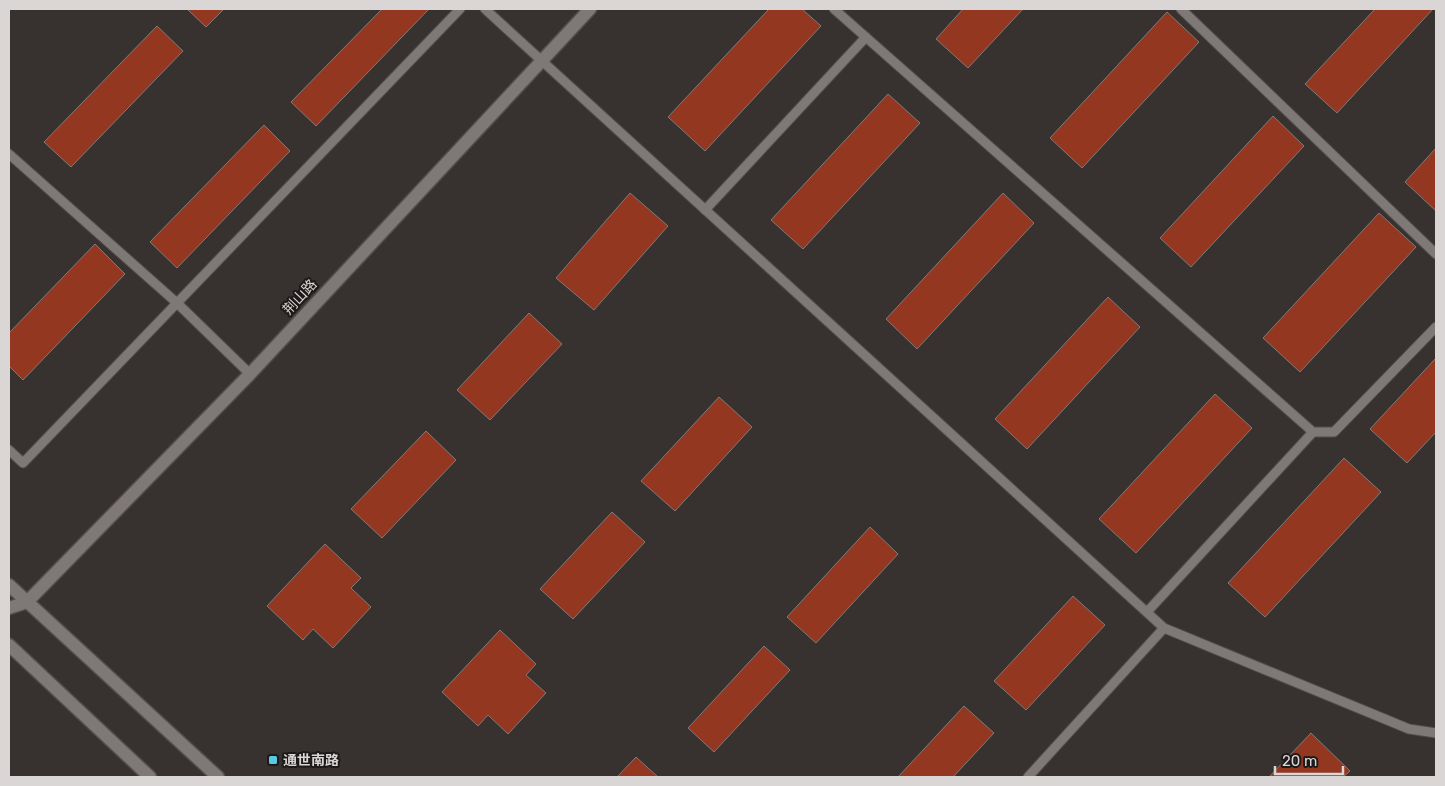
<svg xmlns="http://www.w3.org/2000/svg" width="1445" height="786" font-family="Rubik,'Noto Sans SC',sans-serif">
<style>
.building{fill:#933721;stroke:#817a78}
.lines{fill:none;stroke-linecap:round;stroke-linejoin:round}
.service-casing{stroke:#534e4d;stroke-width:11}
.tertiary-casing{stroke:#534e4d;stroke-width:15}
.secondary-casing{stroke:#534e4d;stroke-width:15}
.service{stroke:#7e7876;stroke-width:9}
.tertiary{stroke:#7e7876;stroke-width:12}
.secondary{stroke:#7e7876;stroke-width:12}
.poi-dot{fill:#57c9e2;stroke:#1d1a19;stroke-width:2}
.labels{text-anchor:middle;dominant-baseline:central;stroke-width:4;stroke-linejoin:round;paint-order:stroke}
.street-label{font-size:14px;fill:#dad6d5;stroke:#1d1a19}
.poi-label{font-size:14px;font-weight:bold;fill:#dad6d5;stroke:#1d1a19;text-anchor:start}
</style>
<rect width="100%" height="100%" fill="#373230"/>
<path class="building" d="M 187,9 L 224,9 L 206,27 Z
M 382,9 L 429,9 L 316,126 L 291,102 Z
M 769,9 L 802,9 L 821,26 L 705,151 L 668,117 Z
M 963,9 L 1023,9 L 968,68 L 936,39 Z
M 1375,9 L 1433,9 L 1337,113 L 1305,84 Z
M 1167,12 L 1199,42 L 1082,168 L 1050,138 Z
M 157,26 L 183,51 L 71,167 L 44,142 Z
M 888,94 L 920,123 L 803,249 L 771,220 Z
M 1273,116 L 1304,146 L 1191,267 L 1160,238 Z
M 264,125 L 290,151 L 177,268 L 150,242 Z
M 1436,148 L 1436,211 L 1405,182 Z
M 630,193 L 668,226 L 594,310 L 556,278 Z
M 1003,193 L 1034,223 L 917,349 L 886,319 Z
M 1379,213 L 1416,247 L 1300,372 L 1263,338 Z
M 95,244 L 125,274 L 23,380 L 9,366 L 9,333 Z
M 1108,297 L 1140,327 L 1027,449 L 995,419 Z
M 529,313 L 562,344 L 490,420 L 457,390 Z
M 1436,358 L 1436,432 L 1407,463 L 1370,429 Z
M 1215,394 L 1252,428 L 1136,553 L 1099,519 Z
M 719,397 L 752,427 L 675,511 L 641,481 Z
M 426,431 L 456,460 L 382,538 L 351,509 Z
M 1344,458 L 1381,492 L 1265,617 L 1228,583 Z
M 612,512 L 645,542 L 573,619 L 540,589 Z
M 870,527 L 898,554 L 816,643 L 787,617 Z
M 325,544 L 361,578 L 351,588 L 371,607 L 333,648 L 313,629 L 303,640 L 267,606 Z
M 1073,596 L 1105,625 L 1026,710 L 994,681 Z
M 500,630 L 536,664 L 526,675 L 546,693 L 508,734 L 488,715 L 478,726 L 442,692 Z
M 764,646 L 790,670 L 714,752 L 688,728 Z
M 964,706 L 994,733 L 953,777 L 898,777 Z
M 1311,733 L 1350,771 L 1343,777 L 1269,777 Z
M 636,757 L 658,777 L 617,777 Z"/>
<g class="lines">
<g class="service-casing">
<path id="service" d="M 485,9 L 1164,628 L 1409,729 L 1436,733
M 834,9 L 1313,432 L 1147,612
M 1181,9 L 1436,254
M 9,154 L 177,303 L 250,374
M 705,210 L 866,37
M 1313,432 L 1334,432 L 1436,327
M 9,450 L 23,463 L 460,9
M 1028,777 L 1164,628"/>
</g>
<g class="tertiary-casing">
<path id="tertiary" d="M 9,608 L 27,602 L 250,374 L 590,9"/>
</g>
<g class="secondary-casing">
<path id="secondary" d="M 9,585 L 218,777
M 9,645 L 150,777"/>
</g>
<use href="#service" class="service"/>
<use href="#tertiary" class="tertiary"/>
<use href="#secondary" class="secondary"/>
</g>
<rect class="poi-dot" x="268" y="755" width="10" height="10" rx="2.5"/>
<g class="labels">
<g class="street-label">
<text transform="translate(300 297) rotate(-47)">荆山路</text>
</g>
<g class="poi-label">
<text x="283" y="760">通世南路</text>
</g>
</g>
<rect width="1445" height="786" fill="none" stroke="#dad6d5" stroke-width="20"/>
<path d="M1275 766v8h68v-8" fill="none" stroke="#dad6d5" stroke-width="2.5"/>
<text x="1282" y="766" font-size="15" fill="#dad6d5" stroke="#1d1a19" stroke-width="4" paint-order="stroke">20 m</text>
</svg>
